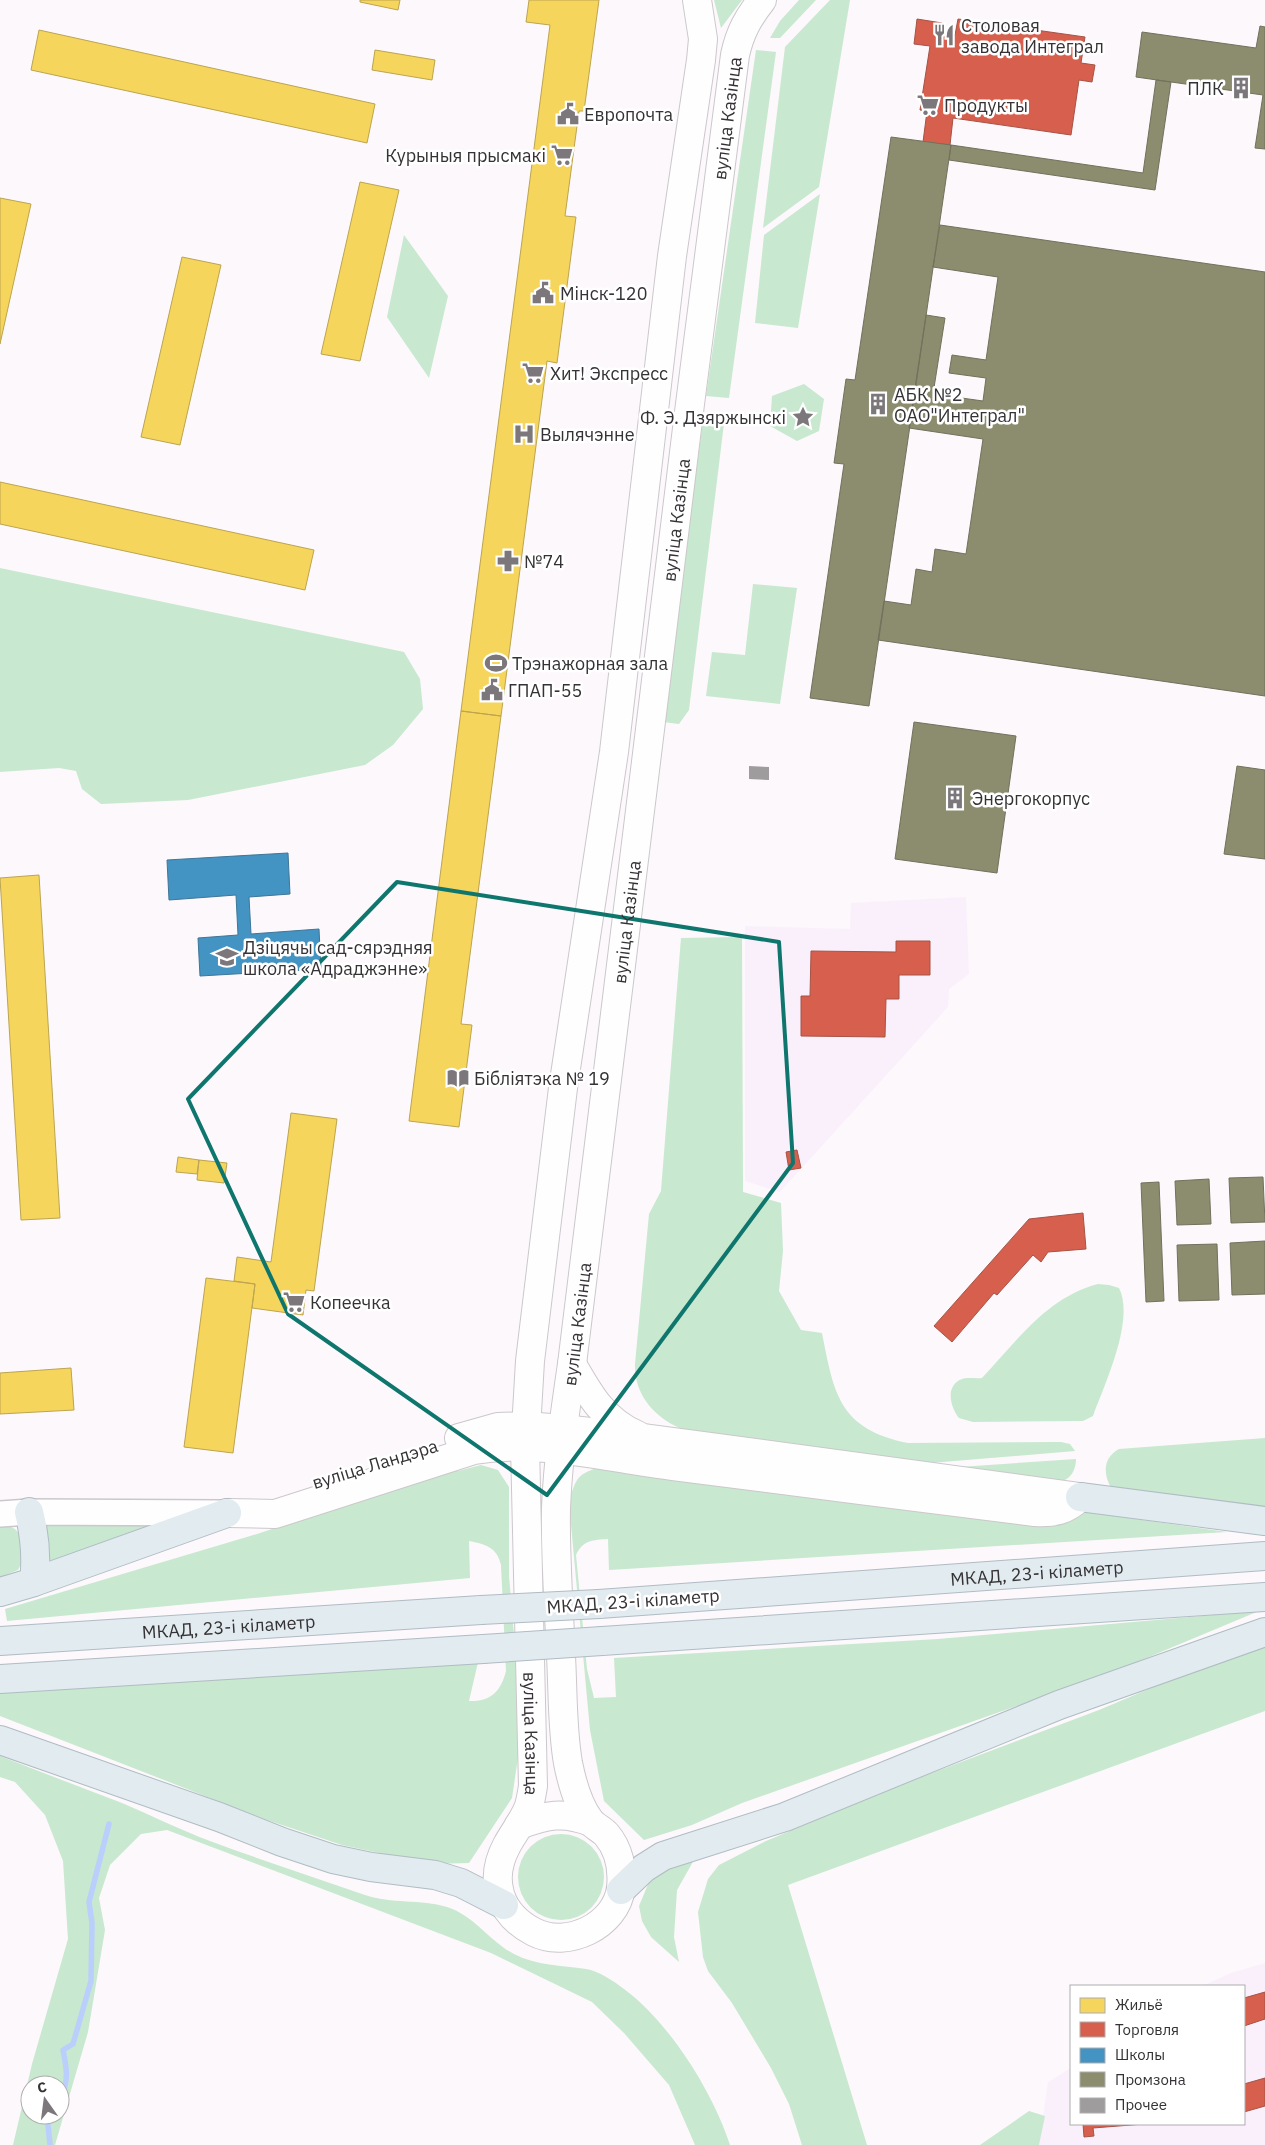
<svg xmlns="http://www.w3.org/2000/svg" width="1265" height="2145" font-family="'IBM Plex Sans',sans-serif">
<style>
.commercial{fill:#faf0fc}
.green{fill:#c8e8cf;fill-rule:evenodd}
.homes{fill:#f6d55c;stroke:#bca450}
.shops{fill:#d6604d;stroke:#a65246}
.schools{fill:#4393c3;stroke:#3f7698}
.industry{fill:#8c8c6e;stroke:#72715d}
.lines{fill:none;stroke-linecap:round;stroke-linejoin:round}
.stream{stroke:#bbcffd;stroke-width:5.5}
.building{fill:#9e9c9c}
.tertiary-casing{stroke:#cbc8cb;stroke-width:28}
.secondary-casing{stroke:#cbc8cb;stroke-width:30}
.trunk-casing{stroke:#b0bcc3;stroke-width:30}
.tertiary{stroke:#fffeff;stroke-width:25}
.secondary{stroke:#fffeff;stroke-width:28}
.trunk{stroke:#e1ebf0;stroke-width:28}
.trunk-bridge-casing{stroke:#b0bcc3;stroke-width:30;stroke-linecap:butt}
.trunk-bridge{stroke:#e1ebf0;stroke-width:28}
.marked{fill:none;stroke:#0f766e;stroke-width:4;stroke-linejoin:round}
.labels{text-anchor:middle;dominant-baseline:central;stroke-width:5;stroke-linejoin:round;paint-order:stroke}
.poi-label{font-size:18px;fill:#353235;stroke:#fff;text-anchor:start}
.street-label{font-size:18px;fill:#353235;stroke:#fff}
</style>
<rect width="100%" height="100%" fill="#fcf8fc"/>
<path class="commercial" d="M 966,897 L 969,974 L 949,989 L 948,1007 L 780,1192 L 745,1181 L 745,926 L 850,929 L 851,903 Z
M 1265,1963 L 1265,2145 L 1039,2145 L 1048,2082 L 1071,2068 L 1071,2124 L 1244,2124 L 1244,1986 L 1202,1986 L 1231,1973 Z"/>
<path class="green" d="M 714,0 L 742,0 L 721,28 Z
M 799,0 L 816,0 L 780,38 L 770,38 L 780,21 Z
M 830,0 L 850,0 L 819,187 L 763,228 L 785,47 Z
M 756,50 L 776,52 L 729,398 L 706,396 Z
M 820,194 L 798,328 L 755,323 L 764,235 Z
M 404,235 L 448,296 L 429,378 L 387,317 Z
M 804,384 L 824,399 L 819,431 L 797,441 L 770,426 L 772,396 Z
M 704,413 L 725,415 L 689,710 L 679,724 L 663,722 Z
M 0,568 L 404,652 L 420,679 L 423,709 L 393,745 L 365,765 L 188,800 L 101,804 L 82,789 L 76,771 L 59,768 L 0,772 Z
M 753,584 L 797,588 L 780,704 L 706,696 L 712,652 L 745,655 Z
M 742,937 L 743,1192 L 781,1203 L 783,1251 L 779,1291 L 801,1330 L 822,1333 C 834,1394 839,1429 908,1443 L 1061,1442 L 1070,1444 L 1075,1451 L 930,1463 L 684,1430 C 656,1419 634,1396 635,1364 L 649,1214 L 661,1191 L 681,938 Z
M 1098,1284 L 1109,1285 L 1119,1288 C 1135,1320 1105,1383 1093,1416 L 1083,1421 L 973,1422 L 959,1418 C 951,1408 944,1386 962,1379 C 967,1377 976,1379 982,1378 C 1016,1342 1047,1297 1098,1284 Z
M 1265,1438 L 1265,1509 L 1111,1488 C 1103,1473 1103,1458 1119,1449 Z
M 1076,1459 C 1076,1470 1071,1479 1060,1482 L 945,1468 Z
M 481,1465 L 498,1470 L 509,1487 L 509,1576 L 522,1730 L 512,1798 L 469,1863 L 431,1864 L 342,1845 L 264,1819 L 0,1716 L 0,1693 L 479,1658 L 469,1701 C 491,1702 501,1691 506,1671 L 501,1565 C 497,1547 485,1544 469,1541 L 470,1578 L 7,1621 L 5,1609 L 257,1534 L 456,1468 L 458,1471 Z
M 603,1466 L 1079,1511 L 1227,1532 L 609,1570 L 608,1539 C 593,1540 583,1540 576,1555 L 587,1669 L 594,1698 L 616,1697 L 614,1658 L 938,1639 L 1259,1611 L 1113,1672 L 742,1803 L 692,1825 L 644,1840 L 604,1801 L 590,1730 L 569,1503 C 576,1477 577,1474 603,1466 Z
M 44,1521 L 153,1523 L 152,1532 L 45,1564 C 49,1549 49,1536 44,1521 Z
M 0,1526 C 19,1524 22,1538 27,1553 L 18,1570 L 0,1577 Z
M 1265,1640 L 1265,1711 L 788,1885 L 867,2145 L 802,2145 L 789,2104 L 771,2068 L 732,2003 L 708,1971 L 703,1957 L 698,1912 L 708,1879 L 719,1865 L 766,1841 L 908,1782 L 1099,1710 Z
M 0,1756 C 40,1772 81,1787 122,1803 C 151,1815 180,1830 210,1841 C 261,1860 313,1877 365,1895 C 391,1904 421,1899 447,1907 C 475,1916 489,1941 514,1954 C 537,1966 561,1965 586,1969 C 598,1971 614,1981 624,1989 C 669,2022 713,2092 730,2145 L 695,2145 L 669,2085 L 624,2033 L 592,2002 L 491,1953 L 167,1830 L 141,1834 L 110,1865 L 99,1898 L 105,1930 L 88,2032 L 55,2145 L 13,2145 L 32,2064 L 68,1939 L 63,1861 L 45,1815 L 15,1782 L 0,1777 ZM 30,2085 L 60,2085 L 60,2115 L 30,2115 Z
M518 1877a43 43 0 1 1 86 0a43 43 0 1 1-86 0Z
M 679,1859 L 694,1860 L 677,1890 L 674,1937 L 679,1962 L 651,1937 L 642,1921 L 639,1906 L 649,1882 Z
M 1029,2111 L 1045,2116 L 1039,2145 L 980,2145 Z"/>
<path class="homes" d="M 360,0 L 400,0 L 398,10 L 360,2 Z
M 529,0 L 599,0 L 584,111 L 579,111 L 565,216 L 576,217 L 557,363 L 547,361 L 501,716 L 461,711 L 550,25 L 526,22 Z
M 39,30 L 375,104 L 367,143 L 31,70 Z
M 375,50 L 435,60 L 432,80 L 372,70 Z
M 360,182 L 399,190 L 360,361 L 321,354 Z
M 0,198 L 31,204 L 0,344 Z
M 182,257 L 221,265 L 180,445 L 141,437 Z
M 0,482 L 314,550 L 305,590 L 0,524 Z
M 461,711 L 501,716 L 461,1024 L 472,1025 L 459,1127 L 409,1121 Z
M 39,875 L 60,1218 L 21,1220 L 0,878 Z
M 291,1113 L 337,1119 L 314,1291 L 306,1290 L 303,1315 L 252,1308 L 255,1284 L 234,1281 L 237,1257 L 271,1262 Z
M 178,1157 L 199,1160 L 197,1174 L 176,1172 Z
M 199,1160 L 227,1163 L 224,1183 L 197,1180 Z
M 206,1278 L 255,1284 L 233,1453 L 184,1447 Z
M 71,1368 L 74,1410 L 0,1414 L 0,1373 Z"/>
<path class="shops" d="M 917,19 L 942,23 L 941,33 L 955,35 L 958,19 L 1085,37 L 1081,63 L 1095,65 L 1092,82 L 1079,80 L 1071,135 L 953,118 L 950,145 L 923,142 L 927,111 L 920,110 L 930,46 L 914,44 Z
M 896,941 L 930,941 L 930,975 L 899,975 L 899,999 L 886,999 L 885,1037 L 801,1036 L 801,996 L 810,996 L 811,951 L 896,952 Z
M 797,1150 L 801,1168 L 789,1170 L 786,1152 Z
M 1083,1213 L 1086,1249 L 1048,1252 L 1041,1262 L 1033,1255 L 997,1295 L 994,1293 L 952,1342 L 934,1326 L 1029,1219 Z
M 1265,1992 L 1265,2019 L 1244,2026 L 1244,1998 Z
M 1265,2078 L 1265,2106 L 1244,2112 L 1244,2084 Z
M 1083,2124 L 1144,2124 L 1093,2128 L 1094,2136 L 1084,2137 Z"/>
<path class="schools" d="M 288,853 L 290,894 L 249,897 L 251,934 L 319,929 L 321,969 L 200,976 L 198,938 L 238,935 L 236,895 L 169,900 L 167,860 Z"/>
<path class="industry" d="M 1260,26 L 1265,27 L 1265,149 L 1255,148 L 1263,95 L 1136,77 L 1142,32 L 1256,48 Z
M 1156,80 L 1171,82 L 1155,190 L 949,160 L 951,145 L 1143,173 Z
M 891,137 L 951,145 L 869,706 L 810,698 L 844,464 L 834,463 L 846,379 L 855,380 Z
M 940,225 L 1265,272 L 1265,696 L 878,640 L 884,601 L 911,605 L 916,569 L 932,572 L 935,549 L 966,554 L 983,439 L 909,428 L 926,315 L 945,318 L 933,394 L 983,401 L 986,378 L 949,373 L 952,355 L 986,360 L 998,277 L 933,267 Z
M 914,722 L 1016,736 L 997,873 L 895,859 Z
M 1237,766 L 1265,770 L 1265,859 L 1224,854 Z
M 1263,1177 L 1265,1222 L 1231,1223 L 1229,1178 Z
M 1209,1179 L 1211,1224 L 1177,1225 L 1175,1181 Z
M 1159,1182 L 1164,1301 L 1146,1302 L 1141,1183 Z
M 1265,1241 L 1265,1294 L 1232,1295 L 1230,1243 Z
M 1217,1244 L 1219,1300 L 1179,1301 L 1177,1245 Z"/>
<g class="lines">
<path class="stream" d="M 60,2095 C 70,2083 66,2065 63,2050 L 73,2044 L 91,1981 L 92,1923 L 89,1902 L 109,1824
M 47,2115 L 50,2145"/>
</g>
<path class="building" d="M 749,766 L 769,767 L 769,780 L 749,779 Z"/>
<g class="lines">
<g class="tertiary-casing">
<path id="tertiary" d="M 0,1514 L 29,1512 L 222,1513"/>
</g>
<g class="secondary-casing">
<g id="secondary">
<path id="s1" d="M 697,0 L 703,39 L 701,60 L 672,256 L 614,752 L 563,1088 L 530,1361 L 525,1446 L 533,1786 C 532,1792 531,1799 529,1806 C 524,1820 514,1832 507,1845 C 488,1880 499,1914 534,1932 C 567,1949 616,1926 621,1888 C 623,1869 619,1849 606,1834 C 601,1829 594,1826 590,1821 C 578,1805 572,1783 568,1763 C 562,1729 563,1692 561,1656 C 559,1607 555,1557 556,1508 C 558,1459 565,1412 572,1364 L 690,404 L 735,55 C 740,32 748,18 762,0"/>
<path d="M 572,1364 C 589,1394 604,1421 637,1435"/>
<path d="M 459,1438 L 498,1427 L 526,1426 L 563,1429 L 644,1438 L 1080,1497"/>
<path d="M 227,1513 L 275,1514 L 474,1450 C 540,1439 607,1458 673,1466 C 794,1482 914,1497 1035,1512 C 1053,1513 1066,1511 1080,1497"/>
<path d="M 519,1825 C 547,1815 563,1811 591,1822"/>
</g>
</g>
<g class="trunk-casing">
<g id="trunk">
<path d="M 1080,1497 L 1265,1521"/>
<path d="M 29,1512 C 35,1536 37,1557 34,1582"/>
<path d="M 0,1592 L 34,1582 L 227,1513"/>
<path id="s2" d="M 599,1604 L 1265,1556"/>
<path id="s3" d="M 0,1641 L 481,1610"/>
<path d="M 602,1641 L 1265,1597"/>
<path d="M 0,1679 L 483,1649"/>
<path d="M 0,1740 L 219,1817 L 282,1842 L 333,1859 L 371,1867 L 435,1875 L 461,1883 L 504,1905"/>
<path d="M 621,1890 L 644,1868 L 663,1856 L 785,1817 L 1059,1705 L 1265,1632"/>
</g>
</g>
<use href="#tertiary" class="tertiary"/>
<use href="#secondary" class="secondary"/>
<use href="#trunk" class="trunk"/>
<g class="trunk-bridge-casing">
<path id="trunk-bridge" d="M 481,1610 L 599,1604
M 483,1649 L 602,1641"/>
</g>
<use href="#trunk-bridge" class="trunk-bridge"/>
</g>
<path class="marked" d="M 397,882 L 779,942 L 793,1163 L 547,1495 L 288,1314 L 188,1099 Z"/>
<defs>
<g id="restaurant-bare" transform="scale(1.725)"><path d="M-5-6h1v4h1v-4h1v4h1v-4h1v5L-1.5 .5V6h-2V.5L-5-1ZM5-6V6H3V1.5H1.5Q1.5-4 5-6Z" fill="#7b777b" stroke="#fff" stroke-width="2.5" paint-order="stroke"/></g>
<g id="building-bare" transform="scale(1.725)"><path d="M-4-6H4V6H1V3H-1V6H-4ZM-2.5-4.3h1.7v1.8h-1.7ZM.8-4.3h1.7v1.8H.8ZM-2.5-1h1.7V.8h-1.7ZM.8-1h1.7V.8H.8Z" fill="#7b777b" stroke="#fff" stroke-width="2.5" paint-order="stroke"/></g>
<g id="supermarket-bare" transform="scale(1.725)"><path d="M-6-5.5h2.5l.6 2H6L4.5 2H-2.5L-4.4-4H-6ZM-1.5 3.2a1.3 1.3 0 1 0 .1 0ZM3 3.2a1.3 1.3 0 1 0 .1 0Z" fill="#7b777b" stroke="#fff" stroke-width="2.5" paint-order="stroke"/></g>
<g id="civic-bare" transform="scale(1.725)"><path d="M-.6-6.5H3V-4.5H.6V-3L4-1V1h2V6H-6V1h2V-1L-.6-3ZM-1.2 2.5V6h2.4V2.5Z" fill="#7b777b" stroke="#fff" stroke-width="2.5" paint-order="stroke"/></g>
<g id="sight-bare" transform="scale(1.725)"><path d="M0-6L1.8-2.2L6-1.7L2.9 1.2L3.7 5.4L0 3.3L-3.7 5.4L-2.9 1.2L-6-1.7L-1.8-2.2Z" fill="#7b777b" stroke="#fff" stroke-width="2.5" paint-order="stroke"/></g>
<g id="hospital-bare" transform="scale(1.725)"><path d="M-5-5h3v3.5h4V-5h3V5h-3V1.5h-4V5h-3Z" fill="#7b777b" stroke="#fff" stroke-width="2.5" paint-order="stroke"/></g>
<g id="pharmacy-bare" transform="scale(1.725)"><path d="M-2-6h4v4h4v4h-4v4h-4v-4h-4v-4h4Z" fill="#7b777b" stroke="#fff" stroke-width="2.5" paint-order="stroke"/></g>
<g id="stadium-bare" transform="scale(1.725)"><path d="M0-5a6.5 5 0 1 0 0 10a6.5 5 0 1 0 0-10ZM-3.5-1.8h7v3.6h-7Z" fill="#7b777b" stroke="#fff" stroke-width="2.5" paint-order="stroke"/></g>
<g id="school-bare" transform="scale(1.725)"><path d="M0-5L7-2L0 1L-7-2ZM-4 1L0 2.5L4 1V4Q0 6-4 4Z" fill="#7b777b" stroke="#fff" stroke-width="2.5" paint-order="stroke"/></g>
<g id="library-bare" transform="scale(1.725)"><path d="M-6-4Q-3-5.5-.7-3.5V5Q-3 3-6 4ZM6-4Q3-5.5 .7-3.5V5Q3 3 6 4Z" fill="#7b777b" stroke="#fff" stroke-width="2.5" paint-order="stroke"/></g>
</defs>
<g fill-rule="evenodd">
<use href="#restaurant-bare" x="944" y="35"/>
<use href="#building-bare" x="1241" y="88"/>
<use href="#supermarket-bare" x="928" y="105"/>
<use href="#civic-bare" x="568" y="114"/>
<use href="#supermarket-bare" x="562" y="155"/>
<use href="#civic-bare" x="543" y="293"/>
<use href="#supermarket-bare" x="533" y="373"/>
<use href="#building-bare" x="878" y="404"/>
<use href="#sight-bare" x="803" y="417"/>
<use href="#hospital-bare" x="524" y="434"/>
<use href="#pharmacy-bare" x="508" y="561"/>
<use href="#stadium-bare" x="496" y="663"/>
<use href="#civic-bare" x="492" y="690"/>
<use href="#building-bare" x="955" y="798"/>
<use href="#school-bare" x="227" y="957"/>
<use href="#library-bare" x="458" y="1078"/>
<use href="#supermarket-bare" x="294" y="1302"/>
</g>
<g class="labels">
<g class="poi-label">
<text x="961" y="25">Столовая<tspan x="961" dy="21">завода Интеграл</tspan></text>
<text x="1224" y="88" text-anchor="end">ПЛК</text>
<text x="944" y="105">Продукты</text>
<text x="584" y="114">Европочта</text>
<text x="546" y="155" text-anchor="end">Курыныя прысмакі</text>
<text x="560" y="293">Мінск-120</text>
<text x="550" y="373">Хит! Экспресс</text>
<text x="894" y="394">АБК №2<tspan x="894" dy="21">ОАО"Интеграл"</tspan></text>
<text x="786" y="417" text-anchor="end">Ф. Э. Дзяржынскі</text>
<text x="540" y="434">Вылячэнне</text>
<text x="524" y="561">№74</text>
<text x="512" y="663">Трэнажорная зала</text>
<text x="508" y="690">ГПАП-55</text>
<text x="972" y="798">Энергокорпус</text>
<text x="243" y="947">Дзіцячы сад-сярэдняя<tspan x="243" dy="21">школа «Адраджэнне»</tspan></text>
<text x="474" y="1078">Бібліятэка № 19</text>
<text x="310" y="1302">Копеечка</text>
</g>
<g class="street-label">
<text stroke="none"><textPath href="#s1" startOffset="3875">вуліца Казінца</textPath></text>
<text stroke="none"><textPath href="#s1" startOffset="3470">вуліца Казінца</textPath></text>
<text stroke="none"><textPath href="#s1" startOffset="3065">вуліца Казінца</textPath></text>
<text stroke="none"><textPath href="#s1" startOffset="2660">вуліца Казінца</textPath></text>
<text transform="translate(375 1464) rotate(-17)">вуліца Ландэра</text>
<text stroke="none"><textPath href="#s2" startOffset="439">МКАД, 23-і кіламетр</textPath></text>
<text transform="translate(633 1601) rotate(-4)">МКАД, 23-і кіламетр</text>
<text stroke="none"><textPath href="#s3" startOffset="229">МКАД, 23-і кіламетр</textPath></text>
<text stroke="none"><textPath href="#s1" startOffset="1746">вуліца Казінца</textPath></text>
</g>
</g>
<rect x="1070" y="1985" width="175" height="140" fill="#ffffff" stroke="#aeadae"/>
<rect x="1080" y="1998" width="25" height="15" fill="#f6d55c" stroke="#aeadae"/>
<text x="1115" y="2010" font-size="15" fill="#353235">Жильё</text>
<rect x="1080" y="2022" width="25" height="15" fill="#d6604d" stroke="#aeadae"/>
<text x="1115" y="2035" font-size="15" fill="#353235">Торговля</text>
<rect x="1080" y="2048" width="25" height="15" fill="#4393c3" stroke="#aeadae"/>
<text x="1115" y="2060" font-size="15" fill="#353235">Школы</text>
<rect x="1080" y="2072" width="25" height="15" fill="#8c8c6e" stroke="#aeadae"/>
<text x="1115" y="2085" font-size="15" fill="#353235">Промзона</text>
<rect x="1080" y="2098" width="25" height="15" fill="#9e9c9c" stroke="#aeadae"/>
<text x="1115" y="2110" font-size="15" fill="#353235">Прочее</text>
<g transform="translate(45 2100) rotate(346)"><circle r="24" fill="#ffffff" stroke="#aeadae"/>
<path d="M0-4L9 19L0 12L-9 19Z" fill="#7b777b"/>
<text y="-8" font-size="14" font-weight="bold" text-anchor="middle" fill="#353235">С</text>
</g>
</svg>
